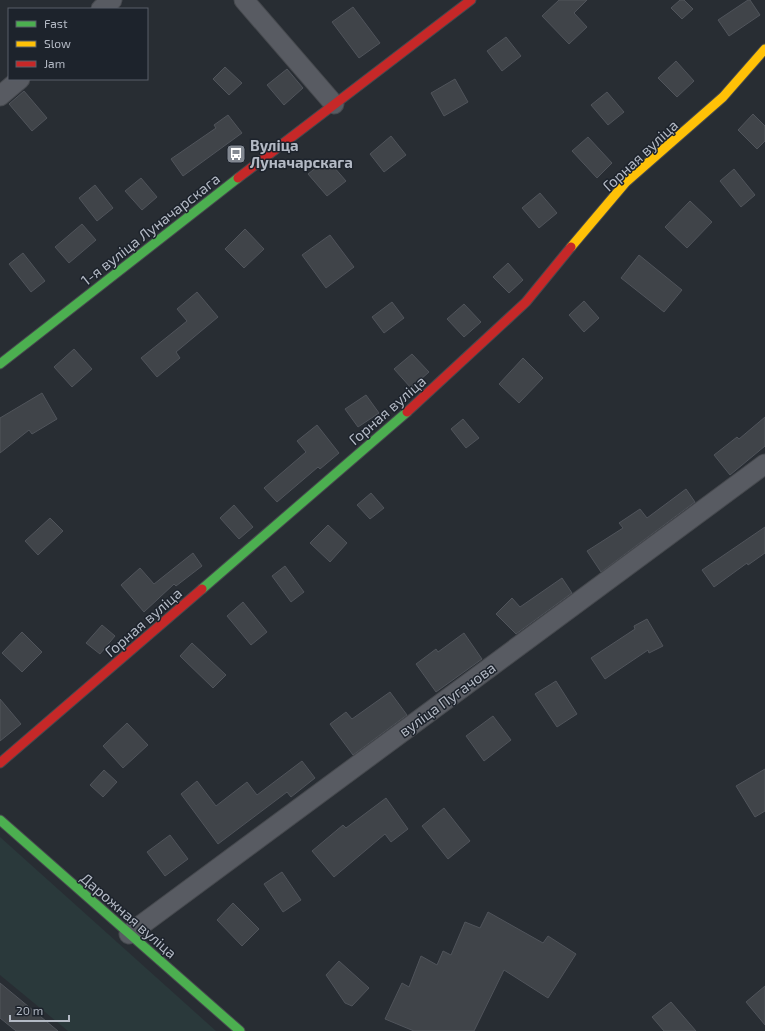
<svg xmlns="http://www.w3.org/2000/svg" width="765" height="1031" font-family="'Exo 2',sans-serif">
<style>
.green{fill:#2a393b}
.building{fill:#404449;stroke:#50545b}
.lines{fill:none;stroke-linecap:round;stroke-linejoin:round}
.street-casing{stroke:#46494e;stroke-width:21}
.fast-casing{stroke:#46494e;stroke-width:11}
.slow-casing{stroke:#46494e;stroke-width:11}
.jam-casing{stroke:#46494e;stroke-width:11}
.street{stroke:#585b62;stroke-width:19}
.fast{stroke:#4caf50;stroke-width:9}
.slow{stroke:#ffc107;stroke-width:9}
.jam{stroke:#c62828;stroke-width:9}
.labels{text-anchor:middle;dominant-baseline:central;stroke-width:3;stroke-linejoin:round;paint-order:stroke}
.poi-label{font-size:15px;font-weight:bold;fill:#b3b9c4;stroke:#1d232c;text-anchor:start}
.street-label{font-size:15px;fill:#b3b9c4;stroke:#1d232c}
</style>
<rect width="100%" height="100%" fill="#282d33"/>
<path class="green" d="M 0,837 L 216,1031 L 68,1031 L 0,975 Z"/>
<path class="building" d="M 559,0 L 587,0 L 574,13 L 587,27 L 569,44 L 542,16 Z
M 680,0 L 684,0 L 693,9 L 682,19 L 671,8 Z
M 748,0 L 750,0 L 760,15 L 729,36 L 718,20 Z
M 353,7 L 380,43 L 359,58 L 332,22 Z
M 506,37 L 521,56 L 502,71 L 487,51 Z
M 676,61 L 694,81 L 677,97 L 658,78 Z
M 225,67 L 242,83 L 229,95 L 213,79 Z
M 287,69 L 303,88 L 284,105 L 267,85 Z
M 455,79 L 468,102 L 444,116 L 431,93 Z
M 24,91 L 47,118 L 32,131 L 9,104 Z
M 607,92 L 624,112 L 608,125 L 591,105 Z
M 753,114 L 765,126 L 765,141 L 757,149 L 738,130 Z
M 228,115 L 242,133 L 183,176 L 171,159 L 216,128 L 214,125 Z
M 391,136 L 406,155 L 384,172 L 370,154 Z
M 588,137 L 612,163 L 597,178 L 572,151 Z
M 327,159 L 346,181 L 327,196 L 308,174 Z
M 734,169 L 755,195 L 741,207 L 720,181 Z
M 141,178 L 157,197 L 142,210 L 125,191 Z
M 95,185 L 113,208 L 97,221 L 79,198 Z
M 540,193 L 557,213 L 539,228 L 522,208 Z
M 690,201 L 712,222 L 687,248 L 665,227 Z
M 82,224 L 96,240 L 69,263 L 55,247 Z
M 245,229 L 264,249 L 244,268 L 225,249 Z
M 330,235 L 354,267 L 326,288 L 302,255 Z
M 23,253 L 45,281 L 31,292 L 9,264 Z
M 639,255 L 682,290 L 664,312 L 621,278 Z
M 508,263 L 523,280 L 509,293 L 493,277 Z
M 197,292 L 218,317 L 176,352 L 180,358 L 157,377 L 141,358 L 187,321 L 177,309 Z
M 584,301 L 599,318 L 584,332 L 569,315 Z
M 392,302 L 404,318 L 384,333 L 372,317 Z
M 464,304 L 481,322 L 464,337 L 447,319 Z
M 74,349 L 92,369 L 72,387 L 54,367 Z
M 412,354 L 429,372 L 411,388 L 394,369 Z
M 523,358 L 543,378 L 519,403 L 499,384 Z
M 42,393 L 57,419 L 32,434 L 29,430 L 0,453 L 0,418 Z
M 366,395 L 379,413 L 358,427 L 345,409 Z
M 765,417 L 765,446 L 730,475 L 714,455 L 737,437 L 739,439 Z
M 463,419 L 479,438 L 466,448 L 451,429 Z
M 317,425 L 339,453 L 320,469 L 318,467 L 277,502 L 264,488 L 306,452 L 297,441 Z
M 686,489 L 695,502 L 601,572 L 587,551 L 623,528 L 619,523 L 640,509 L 647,518 Z
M 371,493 L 384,508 L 370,519 L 357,505 Z
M 234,505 L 253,527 L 239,539 L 220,518 Z
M 50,518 L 63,531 L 38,555 L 25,541 Z
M 328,525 L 347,543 L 330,562 L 310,543 Z
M 765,527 L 765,553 L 748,565 L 747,563 L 714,587 L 702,570 Z
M 193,553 L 202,566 L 176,586 L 174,584 L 144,612 L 121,585 L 140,568 L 154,584 Z
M 285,566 L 304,592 L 291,602 L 272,576 Z
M 562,578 L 572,593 L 516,634 L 496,614 L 512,598 L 520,607 Z
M 243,602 L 267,632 L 251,645 L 227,616 Z
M 647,619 L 663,646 L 649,653 L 648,650 L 605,679 L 591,658 L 635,629 L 634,626 Z
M 102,625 L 115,636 L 100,654 L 86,643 Z
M 22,632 L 42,652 L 22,672 L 2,653 Z
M 464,633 L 482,659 L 436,692 L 416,664 L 436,649 L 438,652 Z
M 192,643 L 226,675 L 213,688 L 180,656 Z
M 556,681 L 577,714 L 557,727 L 535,694 Z
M 390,692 L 407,715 L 353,755 L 330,724 L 346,712 L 352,719 Z
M 0,699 L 21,724 L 0,741 Z
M 493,716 L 511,740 L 484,761 L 466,736 Z
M 127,723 L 148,745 L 123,768 L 103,746 Z
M 302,761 L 315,778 L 291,797 L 287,792 L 218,844 L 181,794 L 197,781 L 216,806 L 247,782 L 257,795 Z
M 765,769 L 765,811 L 755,817 L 736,786 Z
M 104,770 L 117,782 L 103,797 L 90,785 Z
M 386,798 L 408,829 L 391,842 L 385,834 L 334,877 L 312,851 L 343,825 L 346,828 Z
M 444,808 L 470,841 L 448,859 L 422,826 Z
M 170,835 L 188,859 L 165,876 L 147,852 Z
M 282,872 L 301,900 L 283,912 L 264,884 Z
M 233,903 L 259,929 L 242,946 L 217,920 Z
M 488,912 L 543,943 L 548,936 L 576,954 L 548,998 L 504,970 L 474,1031 L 414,1031 L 385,1019 L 402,983 L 409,987 L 421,956 L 437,965 L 443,951 L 451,955 L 465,922 L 480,928 Z
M 339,961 L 369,988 L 352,1006 L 345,1003 L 326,975 Z
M 0,983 L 58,1031 L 16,1031 L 0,1018 Z
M 765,986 L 765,1025 L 746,1002 Z
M 671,1002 L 696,1031 L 664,1031 L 652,1017 Z"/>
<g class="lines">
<g class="street-casing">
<path id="street" d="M 244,0 L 334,104
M 101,9 L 112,0
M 0,96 L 20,79
M 129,934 L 765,464"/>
</g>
<g class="fast-casing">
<path id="fast" d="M 0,364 L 238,178
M 202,589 L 407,412
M 0,820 L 240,1031"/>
</g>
<g class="slow-casing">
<path id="slow" d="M 571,247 L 626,182 L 723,97 L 765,49"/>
</g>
<g class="jam-casing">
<path id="jam" d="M 238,178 L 471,0
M 407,412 L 526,302 L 571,247
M 0,763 L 202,589"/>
</g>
<use href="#street" class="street"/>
<use href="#fast" class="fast"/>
<use href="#slow" class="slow"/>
<use href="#jam" class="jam"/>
</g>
<defs>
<g id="bus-square" transform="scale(1)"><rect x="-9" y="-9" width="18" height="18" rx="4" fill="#828891" stroke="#1d232c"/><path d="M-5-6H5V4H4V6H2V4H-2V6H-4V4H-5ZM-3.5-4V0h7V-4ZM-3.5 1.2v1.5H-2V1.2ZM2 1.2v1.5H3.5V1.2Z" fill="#fff"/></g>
</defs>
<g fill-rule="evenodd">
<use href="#bus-square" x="236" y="154"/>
</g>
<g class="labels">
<g class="poi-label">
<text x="250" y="145">Вуліца<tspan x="250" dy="17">Луначарскага</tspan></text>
</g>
<g class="street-label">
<text transform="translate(640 155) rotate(-43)">Горная вуліца</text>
<text transform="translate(150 229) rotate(-38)">1-я вуліца Луначарскага</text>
<text transform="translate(387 410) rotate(-41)">Горная вуліца</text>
<text transform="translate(143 622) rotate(-41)">Горная вуліца</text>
<text transform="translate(447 699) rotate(-36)">вуліца Пугачова</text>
<text transform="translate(129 915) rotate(41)">Дарожная вуліца</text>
</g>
</g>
<rect x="8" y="8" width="140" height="72" fill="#1d232c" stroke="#595f69"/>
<rect x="16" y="21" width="20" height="6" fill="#4caf50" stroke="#595f69"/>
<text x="44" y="28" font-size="12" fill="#b3b9c4">Fast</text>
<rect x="16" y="41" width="20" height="6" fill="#ffc107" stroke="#595f69"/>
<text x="44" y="48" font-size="12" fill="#b3b9c4">Slow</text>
<rect x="16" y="61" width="20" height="6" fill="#c62828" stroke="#595f69"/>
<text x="44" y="68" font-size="12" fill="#b3b9c4">Jam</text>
<path d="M10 1015v6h59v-6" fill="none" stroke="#b3b9c4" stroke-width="2"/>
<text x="16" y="1015" font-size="12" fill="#b3b9c4" stroke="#1d232c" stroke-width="3" paint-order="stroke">20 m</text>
</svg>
